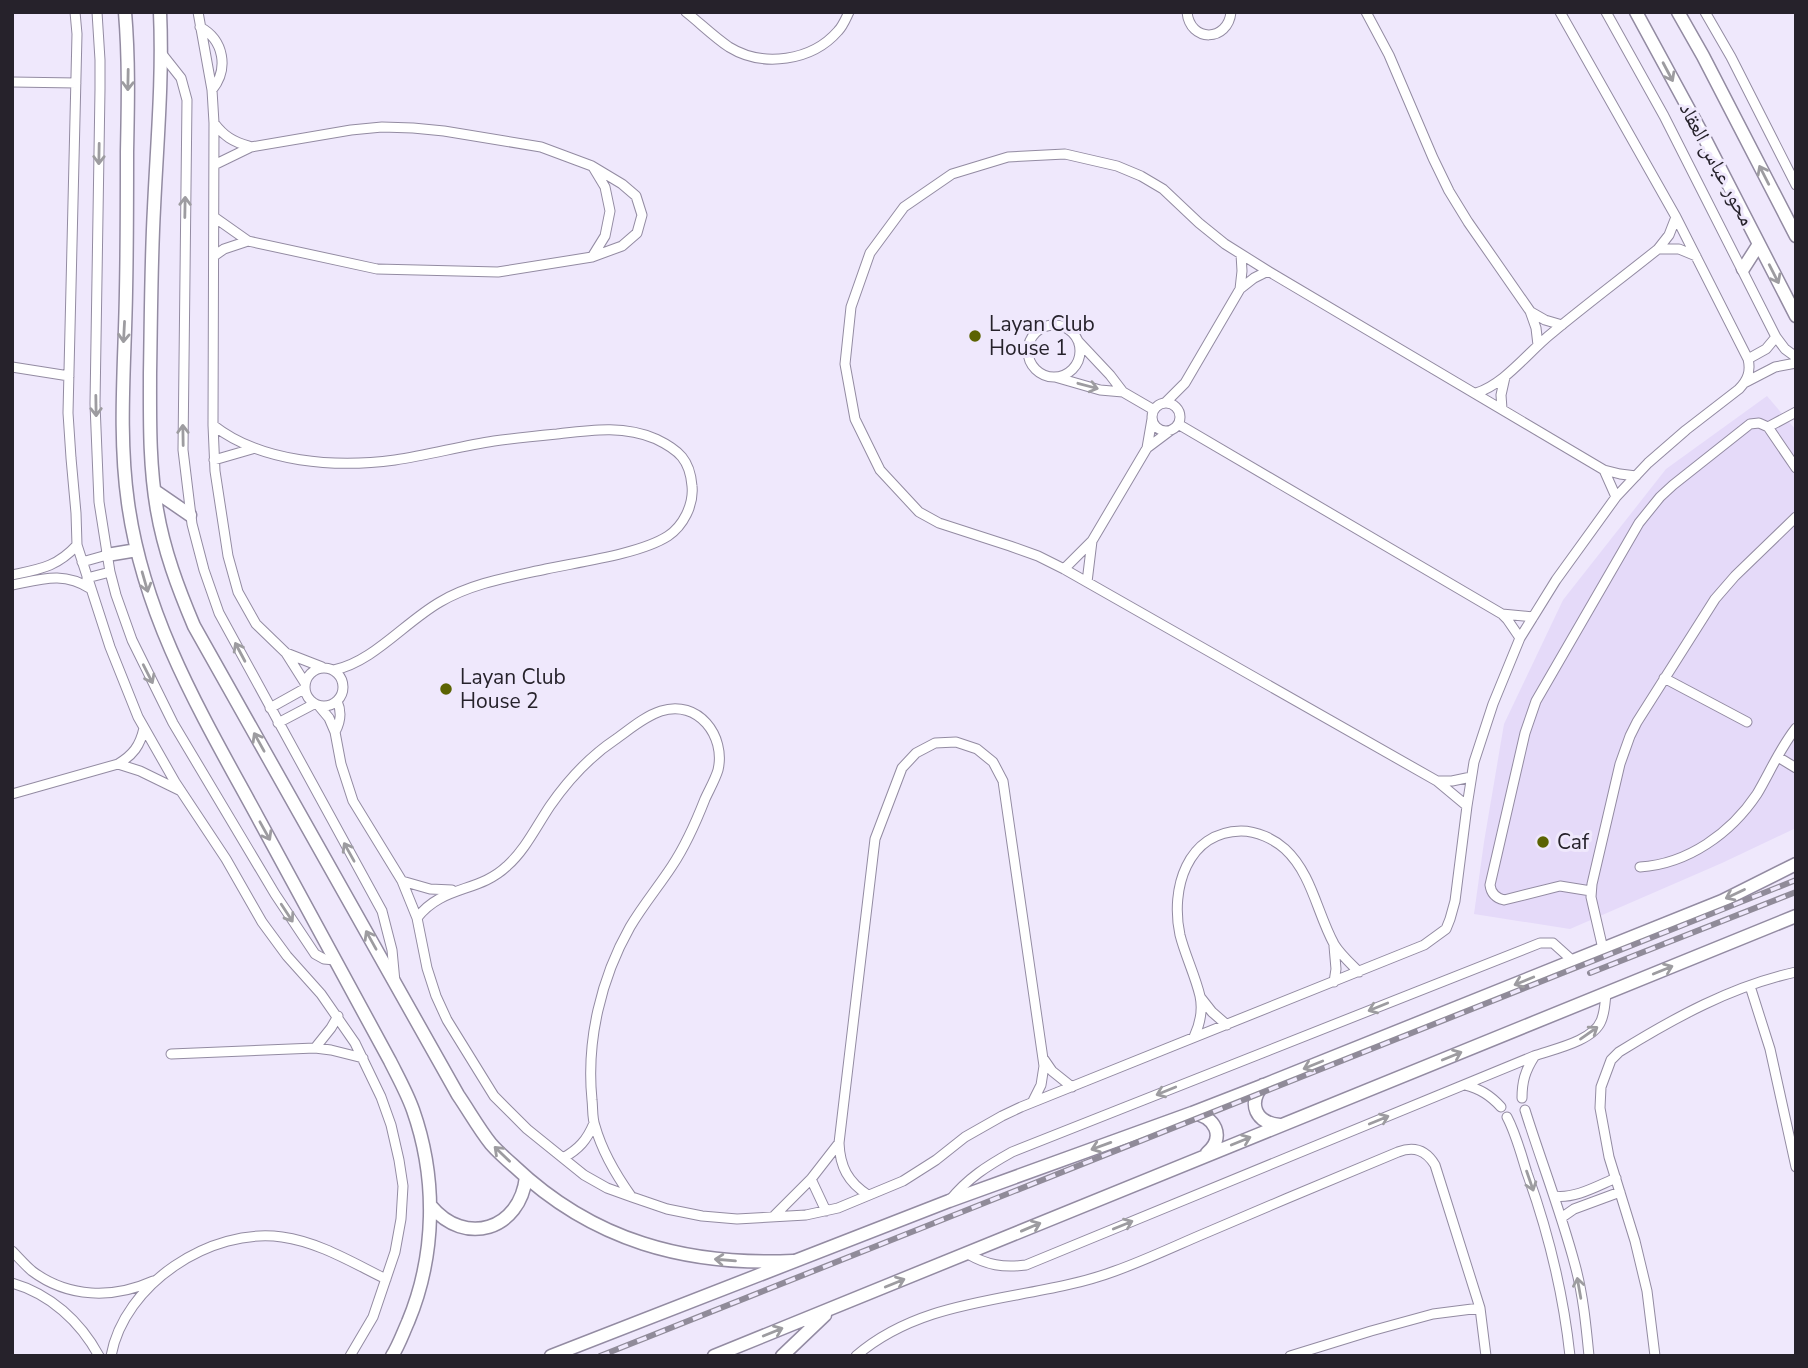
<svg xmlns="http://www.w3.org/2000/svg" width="1808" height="1368" font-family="'Nunito Sans','Noto Naskh Arabic',sans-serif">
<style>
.built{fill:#e5daf9}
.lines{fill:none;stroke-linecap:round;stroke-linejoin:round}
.street-casing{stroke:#938ba2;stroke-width:11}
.secondary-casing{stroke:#938ba2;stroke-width:15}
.street{stroke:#fff;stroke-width:9}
.secondary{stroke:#fff;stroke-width:12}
.rail-casing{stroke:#908b99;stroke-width:6}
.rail{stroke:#efe8fc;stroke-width:3.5;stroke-dasharray:10;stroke-linecap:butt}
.oneway{stroke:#9d9ca0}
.poi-dot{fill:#5b6302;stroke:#efe8fc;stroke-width:2.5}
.labels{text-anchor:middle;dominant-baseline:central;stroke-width:6;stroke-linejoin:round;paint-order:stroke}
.street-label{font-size:21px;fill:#26222b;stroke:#efe8fc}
.poi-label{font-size:21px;fill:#26222b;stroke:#efe8fc;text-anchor:start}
</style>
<rect width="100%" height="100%" fill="#efe8fc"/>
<path class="built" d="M 1767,396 L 1796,430 L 1796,828 L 1722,863 L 1570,929 L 1474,914 L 1484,842 L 1504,724 L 1563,600 L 1666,469 Z"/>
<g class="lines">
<g class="street-casing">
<path id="street" d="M 75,12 L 77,34 L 68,413 L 71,458 L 76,513 L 77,545 L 110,647 L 138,717 L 175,782 L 226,859 L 262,922 L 287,956 L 321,994 L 355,1043 L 381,1097 L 391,1125 L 399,1160 L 403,1186 L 401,1219 L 395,1252 L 373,1317 L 350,1356
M 97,12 L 100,60 L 100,89 L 95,404 L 99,502 L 110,572 L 116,595 L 132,640 L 173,723 L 275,894 L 315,954 L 324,959 L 335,960
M 198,12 L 212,90 L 214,123 L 213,425 L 215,471 L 228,556 L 238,592 L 256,624 L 286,653 L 305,683
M 686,12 C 700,23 714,37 729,47 C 763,68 812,61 838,31 C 843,26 846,18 849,12
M 1187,12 C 1190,43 1228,42 1231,12
M 1366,12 L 1389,55 L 1433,158 L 1449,191 L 1468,222 L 1530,311 L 1536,328 L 1538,345
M 1606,12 L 1664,116 L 1776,337 L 1785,349 L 1796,357
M 1705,12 L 1731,57 L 1796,185
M 200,27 C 224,40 229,69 212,90
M 162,54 L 181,78 L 187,100 L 183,450 L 192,524 L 204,570 L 219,613 L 382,911 L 392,950 L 395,982
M 12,82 L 76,83
M 214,123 C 224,136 233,142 249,146
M 214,217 L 248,241 L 377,269 L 498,272 L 592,257 L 622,246 L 637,233 L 642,215 L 636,196 L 622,184 L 592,166 L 541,147 L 444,131 L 413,128 L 382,127 L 351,130 L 251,147 L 214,165
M 1658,249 L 1679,249 L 1696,256
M 214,256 L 224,249 L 248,241
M 592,257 L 605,236 L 610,211 L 605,187 L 593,167
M 1240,289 L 1254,278 L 1268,271
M 1531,312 L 1545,320 L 1562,325
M1028 351a26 26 0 1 1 52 0a26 26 0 1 1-52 0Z
M 1078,341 L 1110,375 L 1123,392
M 1748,359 L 1766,349 L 1776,337
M 12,367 L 69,376
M 1055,377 L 1100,390 L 1123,392 L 1154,410
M 1746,382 L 1775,367 L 1796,363
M 1476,393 C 1505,384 1528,352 1552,333 C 1587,304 1623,277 1658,249 L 1669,235 L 1676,217
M 1166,402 L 1185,383 L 1240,289 L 1242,271 L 1241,254
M1152 417a14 14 0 1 1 28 0a14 14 0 1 1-28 0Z
M 1502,409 L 1501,395 L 1505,377
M 1178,424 L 1502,614 L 1507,619 L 1520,638
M 213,425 C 261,463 336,468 395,460 C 429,455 461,446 494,441 C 515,438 536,436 557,434 C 591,430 624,425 656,439 C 679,450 690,460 692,486 C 694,505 683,526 668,536 C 640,554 579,562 546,569 C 510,577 472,583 440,602 C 405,622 373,662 334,670
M 1768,427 L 1796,412
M 1147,448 L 1171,430
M 214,460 L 252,449
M 1604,470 L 1616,497
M 82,562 L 107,555
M 1064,569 L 1092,541 L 1147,448 L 1152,419
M 12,575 C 40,569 57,567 77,545
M 87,578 L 110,572
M 1087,582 L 1092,541
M 12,585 C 42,579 64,571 91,589
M 1502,614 L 1533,617
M 286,653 L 322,667
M305 687a19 19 0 1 1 38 0a19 19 0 1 1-38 0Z
M 1664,678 L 1747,722
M 319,706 L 329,718 L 335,732 L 341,764 L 353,801 L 402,881 L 417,918 L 427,968 L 436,996 L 447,1020 L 494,1096 L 527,1129 L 584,1175 L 607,1188 L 632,1197 L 667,1209 L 702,1216 L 737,1219 L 806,1215 L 838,1208 L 903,1181 L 936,1160 L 965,1137 L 1002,1116 L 1021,1107 L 1424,945 L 1446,929 L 1450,919 L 1455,901 L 1467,806 L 1474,762 L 1493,704 L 1520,638 L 1556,580 L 1616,497 L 1648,463 L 1686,430 L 1739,389 C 1748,380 1751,371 1748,359 L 1676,217 L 1560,12
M 270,708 L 304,689
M 278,723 L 314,704
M 335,732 C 341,721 342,712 337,701
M 1778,757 L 1796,768
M 118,764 L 140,771 L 181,791
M 1437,781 L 1452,781 L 1471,777
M 12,794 L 118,764 C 133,755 140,746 144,728
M 1467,806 L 1437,781 L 1064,569 L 1038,556 L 1010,546 L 939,523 L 919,512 L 880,470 L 855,419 L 845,364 L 851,307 L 870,253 L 904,207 L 952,174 L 1008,157 L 1065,154 L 1117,166 L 1141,176 L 1163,189 L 1199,223 L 1225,244 L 1268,271 L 1604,470 L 1620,474 L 1636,476
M 1640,867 C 1688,864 1731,833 1757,794 C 1770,772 1780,748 1796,728
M 402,881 L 430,889 L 452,890
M 1591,891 L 1560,886 L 1504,900 C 1496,898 1491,893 1490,885 L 1525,733 L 1536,701 L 1639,523 L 1660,497 L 1673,485 L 1750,424 L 1759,423 L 1768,427 L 1796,468
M 417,918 C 442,885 479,893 507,866 C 525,850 536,827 550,806 C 568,780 589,757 616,739 C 630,729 645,716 661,711 C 698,699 726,736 718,770 C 715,780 709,790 705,799 C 696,822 686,845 672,866 C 659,886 643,905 630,927 C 601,978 586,1041 592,1100 C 593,1108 592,1118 595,1126 C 602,1151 616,1175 631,1196
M 1603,949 L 1591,897 L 1592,884 L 1620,764 L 1630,736 L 1637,722 L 1715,599 L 1735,576 L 1796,517
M 1334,982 L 1336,969 L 1334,946
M 1750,986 L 1770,1049 L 1796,1167
M 1201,998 L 1212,1012 L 1227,1025
M 1194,1037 C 1200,1024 1203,1010 1200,996 C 1195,975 1185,955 1180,935 C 1170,889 1187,832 1241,831 C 1257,831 1274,839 1285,849 C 1312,874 1317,913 1334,944 C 1340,954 1350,963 1359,972
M 315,1048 L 331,1028 L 338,1016
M 171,1054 L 315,1048 L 331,1050 L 363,1058
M 1043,1058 L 1052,1071 L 1072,1087
M 1465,1085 C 1480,1089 1490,1095 1501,1107
M 1522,1098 C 1522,1082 1525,1071 1534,1057
M 1525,1110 C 1541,1161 1561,1212 1575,1265 C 1583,1294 1586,1325 1589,1356
M 1507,1117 C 1516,1134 1521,1154 1527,1173 C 1549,1234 1563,1291 1570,1356
M 563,1158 C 579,1149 587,1140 594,1123
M 811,1179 L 826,1211
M 868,1195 C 848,1182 840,1167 839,1143 L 875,839 L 902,768 L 916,753 L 935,743 L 956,742 L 977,749 L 993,762 L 1003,781 L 1044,1066 L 1041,1085 L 1033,1101
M 1554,1196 C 1575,1199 1597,1186 1616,1178
M 950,1200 C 968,1178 987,1166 1012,1152 L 1540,943 L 1553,943 L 1573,961
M 773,1217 L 811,1179 L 839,1143
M 1561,1218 L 1574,1209 L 1620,1192
M 12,1251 C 19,1258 25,1265 32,1271 C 68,1298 113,1299 153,1281
M 968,1254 C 987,1265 1003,1268 1026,1265 L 1534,1056 C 1554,1049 1593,1041 1601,1021 C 1605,1012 1605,1002 1606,993
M 12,1283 C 50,1294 80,1321 99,1356
M 111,1356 C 124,1284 211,1227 282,1237 C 319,1242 353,1263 386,1279
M 856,1356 C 929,1293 1029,1303 1115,1271 C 1146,1260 1177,1245 1208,1232 C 1271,1205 1335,1178 1398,1152 C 1414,1146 1426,1150 1435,1165 L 1480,1308 L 1486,1356
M 1290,1356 L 1371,1331 L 1433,1314 L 1480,1308
M 1655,1356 L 1647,1291 L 1635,1241 L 1609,1157 L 1600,1108 L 1601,1087 L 1611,1060 L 1619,1052 C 1674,1018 1732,986 1796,972"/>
</g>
<g class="secondary-casing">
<path id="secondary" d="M 125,12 C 129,59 128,105 127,152 C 127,198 127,245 126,291 C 125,362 118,433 128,503 C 144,619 202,715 257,816 C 301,898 346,979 390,1061 C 398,1077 407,1093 413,1110 C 437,1178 436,1255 408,1322 C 403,1333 399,1345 392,1356
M 160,12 C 163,78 157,143 154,208 C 151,263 151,318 150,373 C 150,419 149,464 157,510 C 164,551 178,588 194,626 L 458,1095 C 469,1111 479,1129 491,1144 C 498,1152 506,1159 514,1166 C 593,1241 686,1266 793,1261
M 1636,12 L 1705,139 L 1796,316
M 1678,12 L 1703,56 L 1796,236
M 1743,269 L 1759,244
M 155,491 L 190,515
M 107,555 L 137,550
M 1263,1085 C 1247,1104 1256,1123 1280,1125
M 1192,1113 C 1215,1116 1226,1137 1207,1153
M 431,1206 C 465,1247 520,1230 526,1177
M 551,1356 L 949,1201 L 1192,1113 L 1264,1085 L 1722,901 L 1796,864
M 714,1356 L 1796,916
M 782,1356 L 825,1315"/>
</g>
<use href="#street" class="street"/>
<use href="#secondary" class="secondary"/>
<g class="rail-casing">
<path id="rail" d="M 1590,973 L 1796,892
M 600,1356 L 1796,880"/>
</g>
<use href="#rail" class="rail"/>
</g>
<defs><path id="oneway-shaft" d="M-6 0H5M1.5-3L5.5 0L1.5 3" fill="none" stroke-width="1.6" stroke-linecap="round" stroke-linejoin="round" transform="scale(1.75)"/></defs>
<g class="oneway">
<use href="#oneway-shaft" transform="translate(1668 72) rotate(62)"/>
<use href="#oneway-shaft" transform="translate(128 80) rotate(91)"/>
<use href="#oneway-shaft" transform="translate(99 154) rotate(91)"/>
<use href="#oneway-shaft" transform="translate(1764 175) rotate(-117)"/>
<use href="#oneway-shaft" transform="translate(185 207) rotate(-89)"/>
<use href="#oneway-shaft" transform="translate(1774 274) rotate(63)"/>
<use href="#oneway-shaft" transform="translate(124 332) rotate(93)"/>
<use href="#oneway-shaft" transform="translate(1088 386) rotate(15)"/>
<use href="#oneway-shaft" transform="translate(96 406) rotate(89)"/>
<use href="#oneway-shaft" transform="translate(183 435) rotate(-91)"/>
<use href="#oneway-shaft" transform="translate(145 582) rotate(74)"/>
<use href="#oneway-shaft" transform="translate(240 652) rotate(-118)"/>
<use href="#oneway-shaft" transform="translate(148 674) rotate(63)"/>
<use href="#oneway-shaft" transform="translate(259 742) rotate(-119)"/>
<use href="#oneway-shaft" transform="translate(265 831) rotate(61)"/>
<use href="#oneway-shaft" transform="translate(349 852) rotate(-119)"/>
<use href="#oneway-shaft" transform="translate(1735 894) rotate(155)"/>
<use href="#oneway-shaft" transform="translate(287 913) rotate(57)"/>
<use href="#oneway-shaft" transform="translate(371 940) rotate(-119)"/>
<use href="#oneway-shaft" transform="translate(1663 970) rotate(-22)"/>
<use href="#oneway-shaft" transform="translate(1524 981) rotate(158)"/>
<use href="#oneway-shaft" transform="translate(1378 1007) rotate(158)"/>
<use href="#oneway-shaft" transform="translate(1589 1033) rotate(-35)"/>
<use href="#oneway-shaft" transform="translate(1452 1056) rotate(-22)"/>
<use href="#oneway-shaft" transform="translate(1313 1065) rotate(158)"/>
<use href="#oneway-shaft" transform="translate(1166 1091) rotate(158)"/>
<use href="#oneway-shaft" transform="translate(1379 1120) rotate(-22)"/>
<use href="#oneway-shaft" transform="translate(1241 1141) rotate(-22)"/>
<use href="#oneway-shaft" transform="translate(1101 1146) rotate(160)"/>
<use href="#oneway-shaft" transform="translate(502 1154) rotate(-136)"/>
<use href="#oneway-shaft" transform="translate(1530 1181) rotate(71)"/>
<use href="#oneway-shaft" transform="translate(1123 1225) rotate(-22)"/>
<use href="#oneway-shaft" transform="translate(1031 1227) rotate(-23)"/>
<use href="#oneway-shaft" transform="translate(725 1260) rotate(-175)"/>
<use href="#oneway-shaft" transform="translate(895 1283) rotate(-22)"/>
<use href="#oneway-shaft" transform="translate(1579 1288) rotate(-100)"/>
<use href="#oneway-shaft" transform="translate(773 1332) rotate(-22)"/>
</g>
<g class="poi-dot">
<circle cx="975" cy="336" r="7"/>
<circle cx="446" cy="689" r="7"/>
<circle cx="1543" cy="842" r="7"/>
</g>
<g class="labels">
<g class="street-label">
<text transform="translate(1717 164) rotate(62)">محور عباس العقاد</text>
</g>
<g class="poi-label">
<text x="989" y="324">Layan Club<tspan x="989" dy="24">House 1</tspan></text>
<text x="460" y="677">Layan Club<tspan x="460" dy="24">House 2</tspan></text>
<text x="1557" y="842">Caf</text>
</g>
</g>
<rect width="1808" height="1368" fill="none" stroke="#26222b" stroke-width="28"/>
</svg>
